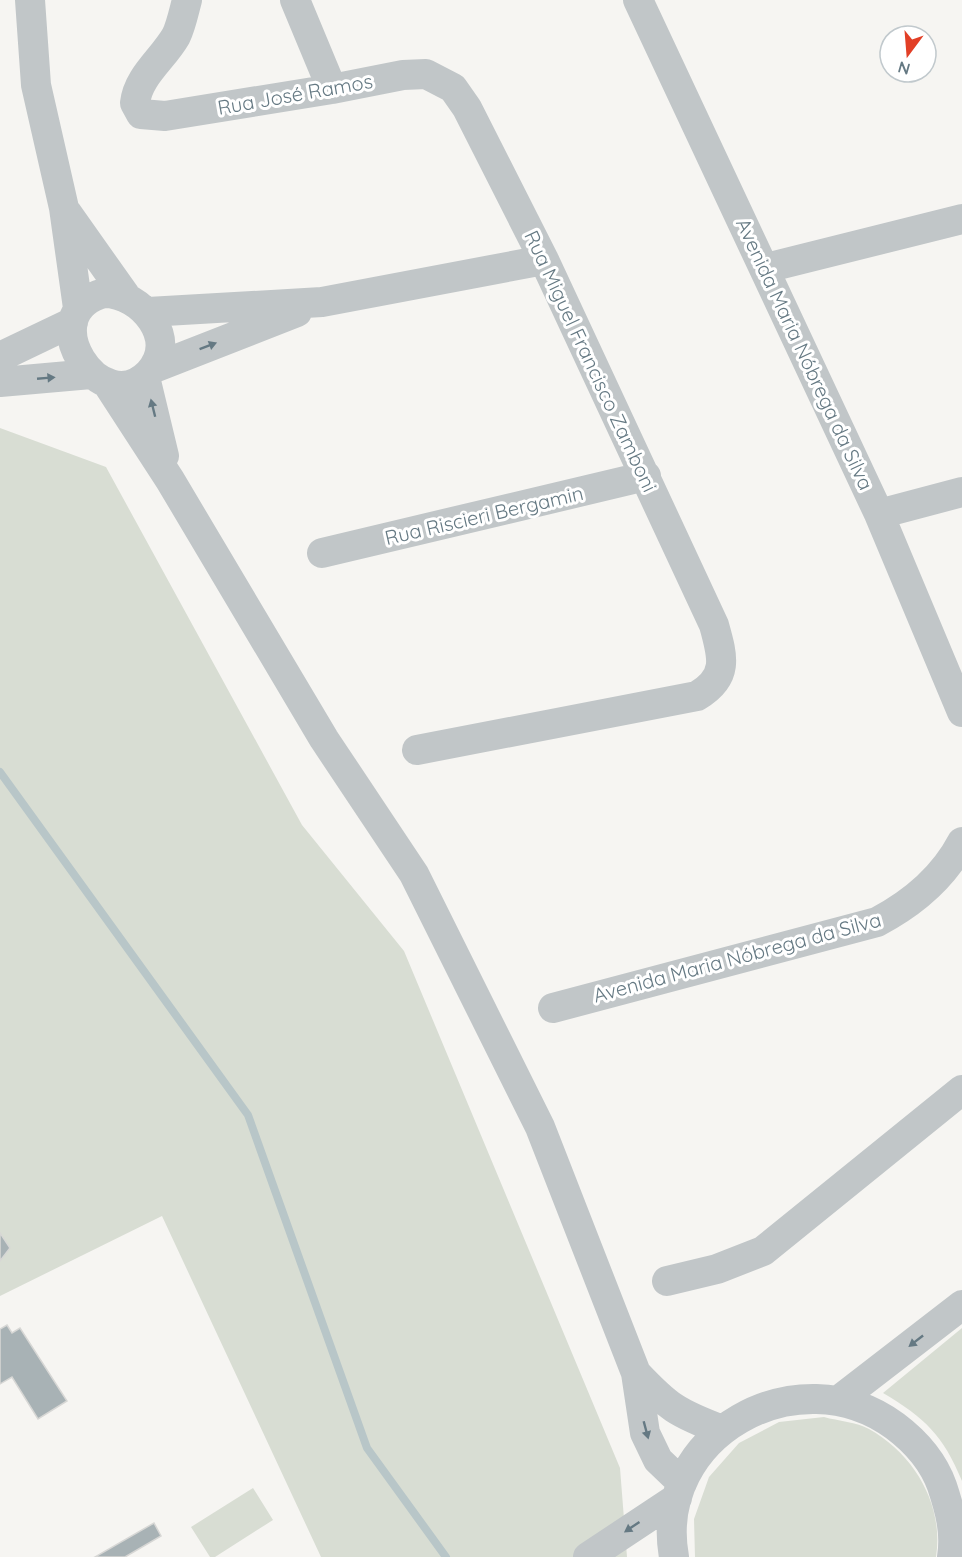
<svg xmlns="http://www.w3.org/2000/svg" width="962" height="1557" font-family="Quicksand,sans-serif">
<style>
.grass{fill:#d8ddd3}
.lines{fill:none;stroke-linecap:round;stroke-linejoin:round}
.stream{stroke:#b8c6c8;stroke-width:8}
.building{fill:#a8b2b5;stroke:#d7d7d5;stroke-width:1.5}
.minor{stroke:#c1c6c8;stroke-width:30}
.oneway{fill:#657983}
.labels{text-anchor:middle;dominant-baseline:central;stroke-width:6;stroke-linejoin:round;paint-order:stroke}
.street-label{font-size:20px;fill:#657983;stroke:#fff}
</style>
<rect width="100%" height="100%" fill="#f6f5f2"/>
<path class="grass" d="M 0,428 L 106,467 L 302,825 L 404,951 L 620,1468 L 627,1557 L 321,1557 L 162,1216 L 0,1296 Z
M 962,1328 L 962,1481 C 943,1435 925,1418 883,1393 Z
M 824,1417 C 838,1421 857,1422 869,1429 C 915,1455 944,1505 936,1557 L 695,1557 L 694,1519 L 709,1477 L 739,1443 L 779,1422 Z
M 253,1488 L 273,1520 L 215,1557 L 210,1557 L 191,1527 Z"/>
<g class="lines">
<path class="stream" d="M 0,772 L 248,1115 L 367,1448 L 446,1557"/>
</g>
<path class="building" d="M 0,1233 L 10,1248 L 0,1261 Z
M 7,1325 L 12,1333 L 20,1328 L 67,1401 L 38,1419 L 12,1377 L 0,1384 L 0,1329 Z
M 154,1523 L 161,1536 L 125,1557 L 95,1557 Z"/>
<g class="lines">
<path class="minor" d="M 30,0 L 36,85 L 64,208 L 78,308
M 187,0 C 184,11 181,26 176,36 C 163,59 138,76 135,103 L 141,114 L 165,116 L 332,89 L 403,75 L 426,74 L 453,88 L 467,108 L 544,260 L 714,625 C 723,657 729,677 697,696 L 417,750
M 295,0 L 332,89
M 638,0 L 879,514 L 962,712
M 67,213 L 125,295
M 766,268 L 962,219
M 104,293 C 142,293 180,340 149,373 C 101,423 30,313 104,293 Z
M 148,312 L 322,302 L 544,260
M 0,357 L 73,322
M 154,368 L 297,312
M 145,377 L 164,456
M 0,382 L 91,374
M 107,383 L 170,480 L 324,739 L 414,874 L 540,1127 L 636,1373 L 645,1433 L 658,1460 L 682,1483
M 879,514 L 962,492
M 322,553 L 646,476
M 553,1008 L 877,922 C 913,903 943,878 962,842
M 667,1281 L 717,1269 L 763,1251 L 962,1090
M 636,1373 C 668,1407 677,1413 722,1430
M 839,1400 L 962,1305
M 588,1557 L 677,1498
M 674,1557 C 652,1435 798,1354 895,1426 C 915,1441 933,1461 942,1486 C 950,1510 956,1532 952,1557"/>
</g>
<defs><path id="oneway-solid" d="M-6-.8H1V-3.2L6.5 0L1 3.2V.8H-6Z" transform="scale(1.5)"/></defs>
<g class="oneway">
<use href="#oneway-solid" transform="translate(208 346) rotate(-21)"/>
<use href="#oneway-solid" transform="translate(46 378) rotate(-5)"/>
<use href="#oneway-solid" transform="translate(153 408) rotate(-104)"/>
<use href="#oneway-solid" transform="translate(916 1341) rotate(142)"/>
<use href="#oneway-solid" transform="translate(646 1430) rotate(75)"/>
<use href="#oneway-solid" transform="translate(632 1527) rotate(146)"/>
</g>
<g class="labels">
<g class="street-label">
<text transform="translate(295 94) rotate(-10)">Rua José Ramos</text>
<text transform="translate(805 354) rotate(65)">Avenida Maria Nóbrega da Silva</text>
<text transform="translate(591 361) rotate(65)">Rua Miguel Francisco Zamboni</text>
<text transform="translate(484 515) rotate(-13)">Rua Riscieri Bergamin</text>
<text transform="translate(737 957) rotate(-15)">Avenida Maria Nóbrega da Silva</text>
</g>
</g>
<g transform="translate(908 54) rotate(196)"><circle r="28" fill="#ffffff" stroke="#c1c9cd" stroke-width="1.5"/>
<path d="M0-4.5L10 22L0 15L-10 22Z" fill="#e23f26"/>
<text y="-9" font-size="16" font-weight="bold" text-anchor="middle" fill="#657983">N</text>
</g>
</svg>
